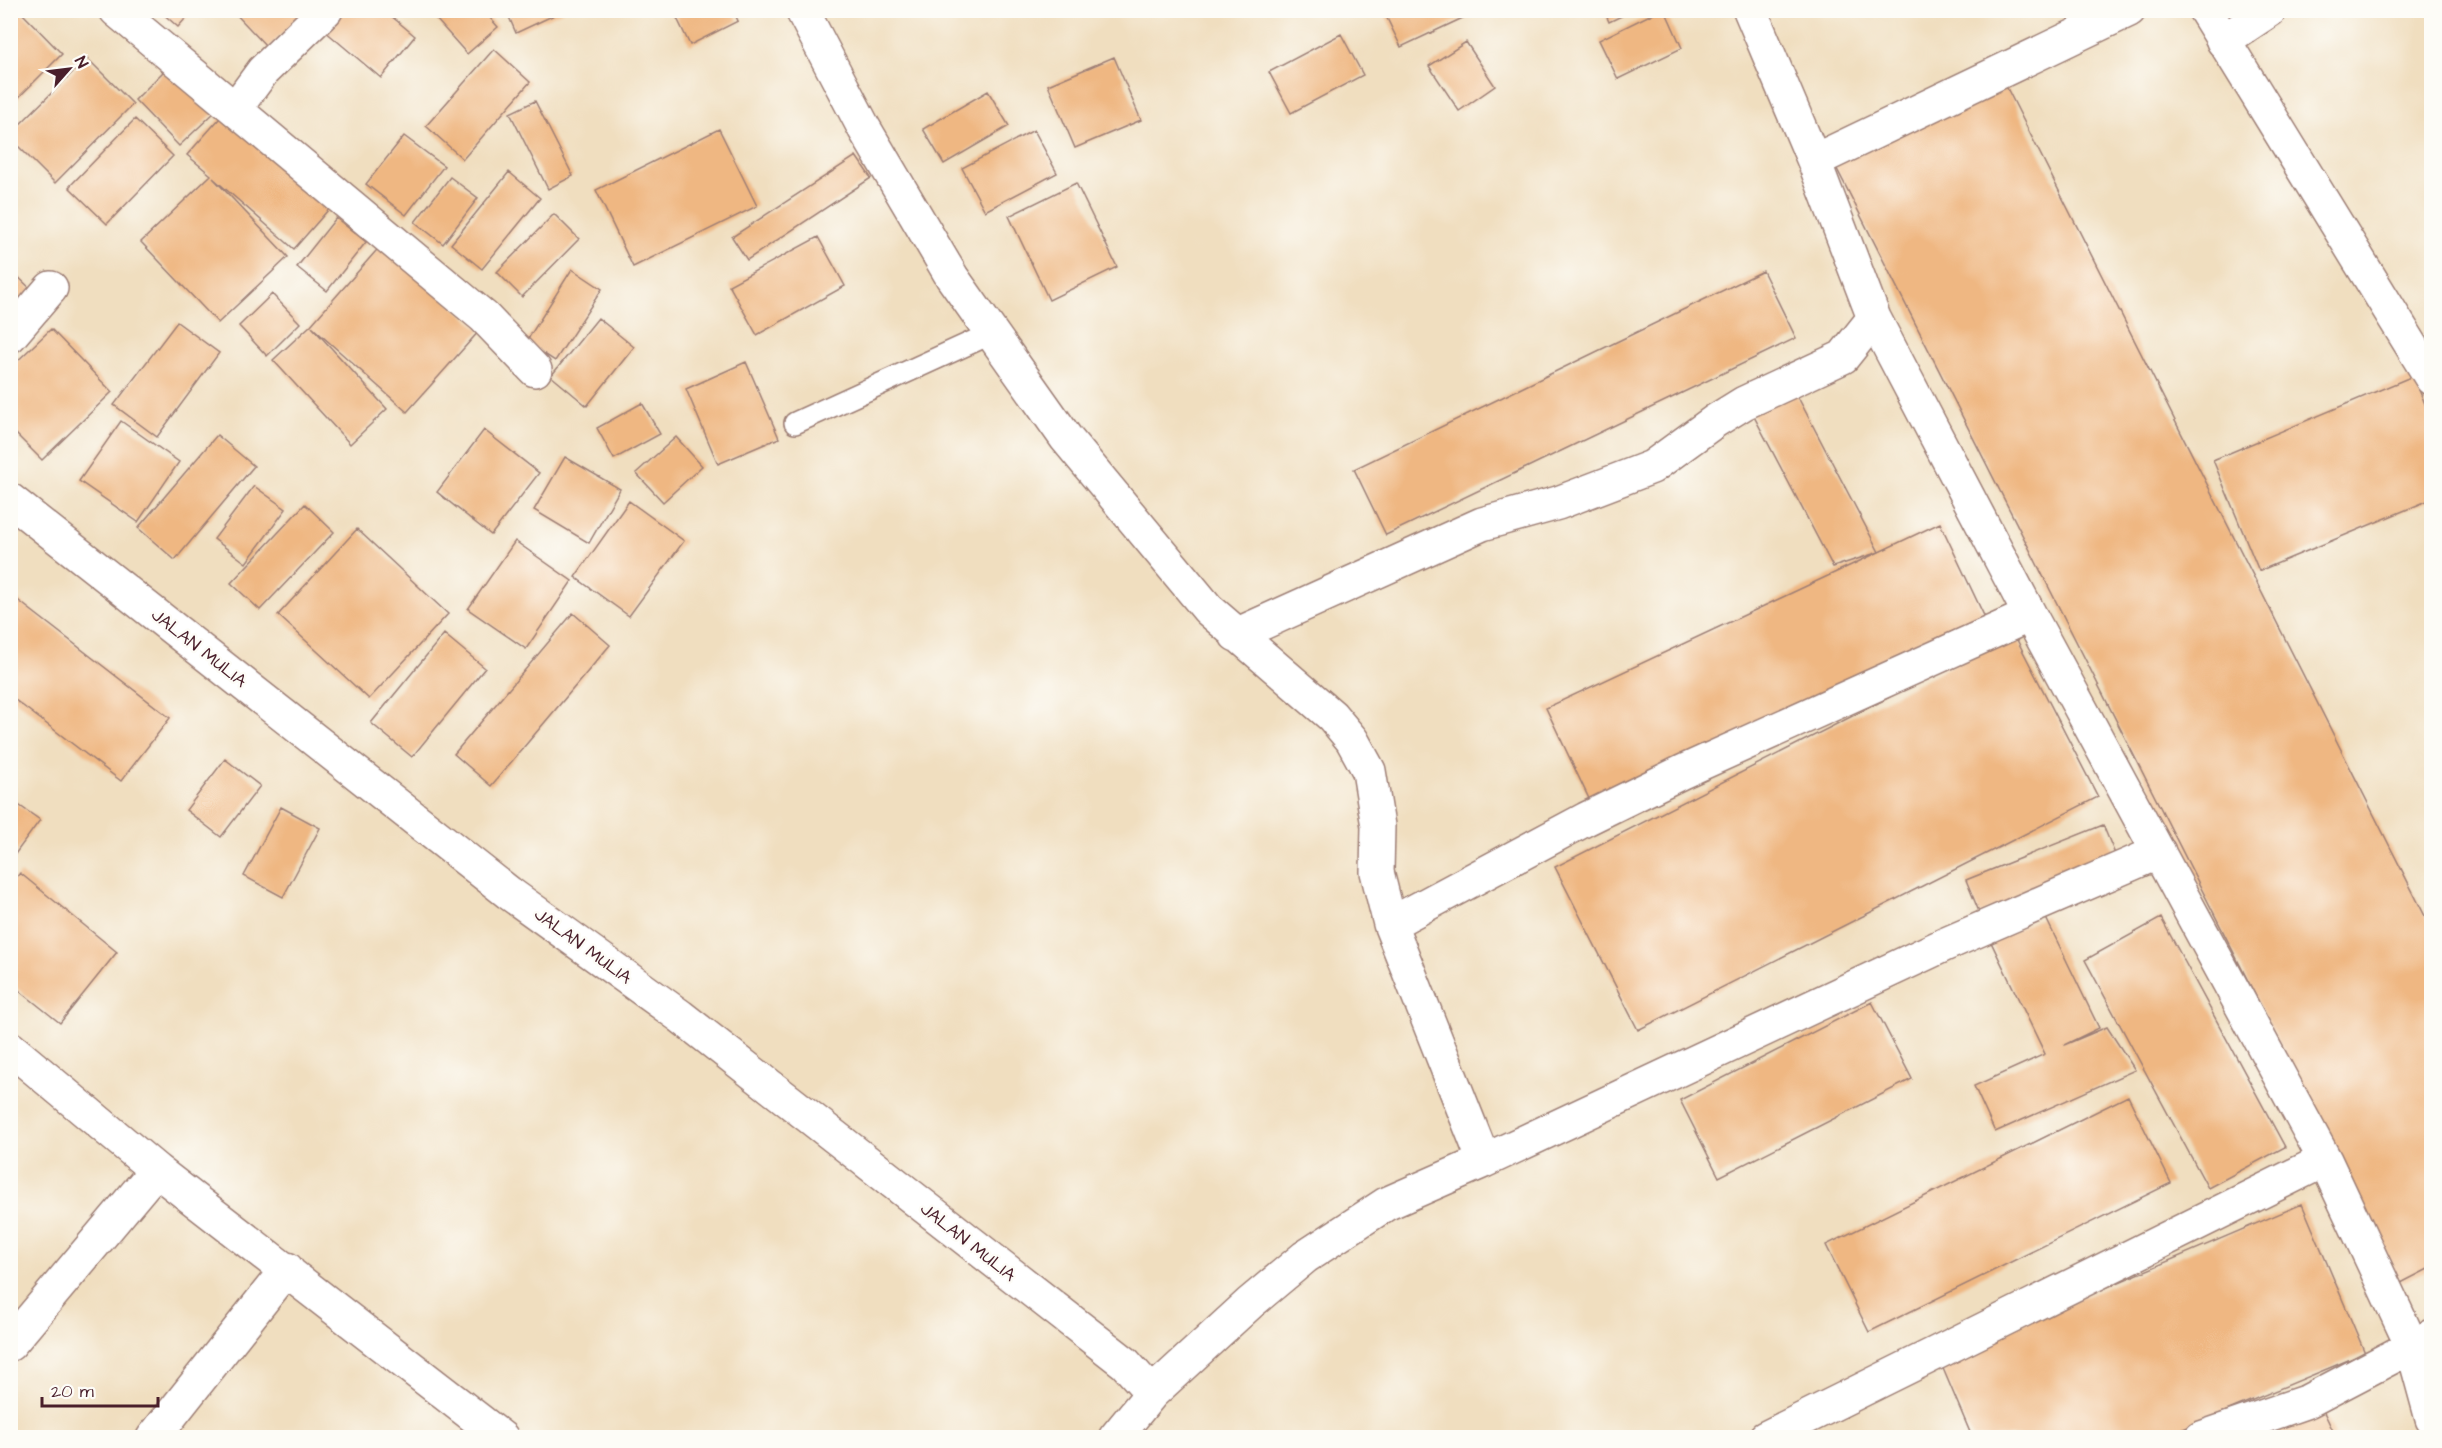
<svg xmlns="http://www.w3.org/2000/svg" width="2442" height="1448" font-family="'Architects Daughter',sans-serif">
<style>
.building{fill:#efb782}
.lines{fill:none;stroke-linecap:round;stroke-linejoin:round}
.service-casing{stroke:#9d7e75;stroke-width:24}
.minor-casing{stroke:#9d7e75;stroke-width:36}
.primary-casing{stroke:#9d7e75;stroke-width:36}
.service{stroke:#fff;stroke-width:21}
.minor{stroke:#fff;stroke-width:33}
.primary{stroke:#fff;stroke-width:33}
.labels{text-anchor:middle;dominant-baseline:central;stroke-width:5;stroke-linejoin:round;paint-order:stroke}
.street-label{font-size:18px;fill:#4a1f2b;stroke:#fdfcf7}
</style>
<rect width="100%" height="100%" fill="#fdfcf7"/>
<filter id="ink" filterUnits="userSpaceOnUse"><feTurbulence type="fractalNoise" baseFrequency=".0167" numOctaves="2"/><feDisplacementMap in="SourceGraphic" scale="12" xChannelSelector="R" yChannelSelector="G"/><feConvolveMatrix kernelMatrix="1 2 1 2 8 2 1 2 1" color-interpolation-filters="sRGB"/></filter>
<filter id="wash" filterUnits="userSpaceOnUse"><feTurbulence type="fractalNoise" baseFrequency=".008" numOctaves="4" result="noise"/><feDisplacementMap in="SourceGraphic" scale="24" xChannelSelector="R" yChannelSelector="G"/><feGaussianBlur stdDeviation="1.35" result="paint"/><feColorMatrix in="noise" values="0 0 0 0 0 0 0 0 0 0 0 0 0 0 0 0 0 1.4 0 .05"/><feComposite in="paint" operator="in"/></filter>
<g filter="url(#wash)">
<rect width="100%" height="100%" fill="#f0debf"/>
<g id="blocks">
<path class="building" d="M 10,10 L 19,10 L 62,54 L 10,106 Z
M 159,10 L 193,10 L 178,27 Z
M 232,10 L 306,10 L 268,48 Z
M 342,10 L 384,10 L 415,36 L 381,78 L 325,31 Z
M 428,10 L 483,10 L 498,27 L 467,54 Z
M 506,10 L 565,10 L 516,33 Z
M 673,10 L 733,10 L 738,21 L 690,45 Z
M 1383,10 L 1467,10 L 1469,15 L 1401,47 Z
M 1604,10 L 1634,10 L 1609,22 Z
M 1660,10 L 1665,10 L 1682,48 L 1618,79 L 1599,40 Z
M 1341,34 L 1363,75 L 1291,113 L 1269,72 Z
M 1466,42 L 1495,86 L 1459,111 L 1429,66 Z
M 494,49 L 530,82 L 463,159 L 426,126 Z
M 1114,57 L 1141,120 L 1075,148 L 1048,85 Z
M 87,58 L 133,104 L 55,183 L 10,138 L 10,134 Z
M 171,64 L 216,111 L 179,146 L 135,100 Z
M 2003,80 L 2432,930 L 2432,1267 L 2401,1283 L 1835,165 Z
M 988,91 L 1009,126 L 944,164 L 923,129 Z
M 535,101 L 573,176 L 548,189 L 510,113 Z
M 228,109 L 335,202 L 294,249 L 213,178 L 288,257 L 218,323 L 141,242 L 211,175 L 187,155 Z
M 135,119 L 173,156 L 107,224 L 69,187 Z
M 719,129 L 757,206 L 633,267 L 596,190 Z
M 1034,130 L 1057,173 L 985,211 L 962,168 Z
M 404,136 L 444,166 L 406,215 L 366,184 Z
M 856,156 L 871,178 L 747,260 L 732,237 Z
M 509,172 L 540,198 L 482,269 L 451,244 Z
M 450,177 L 478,198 L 443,244 L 415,222 Z
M 1076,183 L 1117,267 L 1049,300 L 1009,216 Z
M 554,214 L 579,239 L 522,297 L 497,272 Z
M 336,218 L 366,242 L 327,291 L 297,267 Z
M 818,237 L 845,286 L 757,335 L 729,285 Z
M 383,243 L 480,330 L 407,412 L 312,327 L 387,409 L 350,444 L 273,360 L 311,325 Z
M 10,269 L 36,294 L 10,319 Z
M 572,269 L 602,289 L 555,361 L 526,342 Z
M 1763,271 L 1796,338 L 1386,535 L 1354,469 Z
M 272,294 L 300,323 L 267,356 L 239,326 Z
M 598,318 L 634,347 L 587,406 L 551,376 Z
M 177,322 L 219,353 L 157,437 L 114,405 Z
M 51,329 L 112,392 L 42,460 L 10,428 L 10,368 Z
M 746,362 L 779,438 L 718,464 L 686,389 Z
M 2413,376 L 2432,420 L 2432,499 L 2259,571 L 2213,460 Z
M 1790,382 L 1879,552 L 1940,523 L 1986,620 L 1592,805 L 1546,708 L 1879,552 L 1833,567 L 1748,405 Z
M 642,403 L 660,434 L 614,459 L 597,428 Z
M 121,421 L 179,462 L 138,522 L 79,481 Z
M 484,430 L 539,473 L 491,535 L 437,492 Z
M 217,435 L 254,466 L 175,560 L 138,528 Z
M 676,437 L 702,466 L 663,502 L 636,473 Z
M 565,457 L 620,489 L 589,543 L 534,510 Z
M 254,486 L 286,509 L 246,563 L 214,539 Z
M 629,501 L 684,541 L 629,616 L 575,577 Z
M 305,504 L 334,532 L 260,610 L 231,583 Z
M 357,529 L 448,614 L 369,699 L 278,615 Z
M 515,541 L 572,581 L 526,649 L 468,609 Z
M 10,594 L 170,718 L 121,781 L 10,696 Z
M 573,613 L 610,645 L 491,786 L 454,754 Z
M 444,634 L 485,668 L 412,757 L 371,723 Z
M 2014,634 L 2098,797 L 1638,1030 L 1555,867 Z
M 225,759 L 260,786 L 221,837 L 186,810 Z
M 10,799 L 40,820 L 10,861 Z
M 281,807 L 320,828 L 283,897 L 244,876 Z
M 2103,825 L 2117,859 L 1980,914 L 1966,880 Z
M 20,873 L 117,952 L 60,1023 L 10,983 L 10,885 Z
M 2045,916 L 2099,1028 L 2064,1045 L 2107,1027 L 2135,1070 L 1995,1132 L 1974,1086 L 2045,1054 L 1991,942 Z
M 2161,918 L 2285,1147 L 2208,1188 L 2085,960 Z
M 1872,1002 L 1912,1079 L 1719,1177 L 1680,1100 Z
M 2128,1096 L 2171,1183 L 1869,1332 L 1826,1245 Z
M 2302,1204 L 2365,1353 L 2164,1437 L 1972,1437 L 1939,1359 Z
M 2320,1404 L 2336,1437 L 2248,1437 Z"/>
</g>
</g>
<g filter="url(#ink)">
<use href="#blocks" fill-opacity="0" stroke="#9d7e75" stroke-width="1.5"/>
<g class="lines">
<g class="service-casing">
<path id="service" d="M 795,423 L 992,333"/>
</g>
<g class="minor-casing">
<path id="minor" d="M 116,10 L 484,317 L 535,370
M 802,10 L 864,128 L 952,277 L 1066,438 L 1208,609 L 1332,716 L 1352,740 L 1369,771 L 1378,826 L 1377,872 L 1390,924 L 1484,1161
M 1750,10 L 1814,161 L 1874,318 L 2030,615 L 2325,1160 L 2412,1346 L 2432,1419
M 2223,41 L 2270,10
M 235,109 L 263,71 L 326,10
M 1814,161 L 2129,10
M 10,336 L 51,288
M 10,500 L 509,893 L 680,1016 L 1125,1363 L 1152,1393
M 1236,635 L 1482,524 L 1558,503 L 1652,467 L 1715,421 L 1744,403 L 1843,357 L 1874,318
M 1390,924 L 1586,819 L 1682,772 L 2030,615
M 10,1048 L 156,1170 L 502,1438
M 10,1344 L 156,1170
M 153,1438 L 287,1269
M 1115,1438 L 1152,1393 L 1250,1303 L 1305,1257 L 1386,1204 L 1484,1161 L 1946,944 L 2159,852
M 1765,1438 L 2325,1160
M 2201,1438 L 2308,1401 L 2432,1336"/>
</g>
<g class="primary-casing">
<path id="primary" d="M 2205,10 L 2432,379"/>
</g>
<use href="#service" class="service"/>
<use href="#minor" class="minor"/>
<use href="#primary" class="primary"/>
</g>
</g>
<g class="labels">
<g class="street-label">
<text transform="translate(199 648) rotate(38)">JALAN MULIA</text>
<text transform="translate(583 946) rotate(36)">JALAN MULIA</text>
<text transform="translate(968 1242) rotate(38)">JALAN MULIA</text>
</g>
</g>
<rect width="2442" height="1448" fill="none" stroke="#fdfcf7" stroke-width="36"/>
<g transform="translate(69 69) rotate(62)" stroke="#fdfcf7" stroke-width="4.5" paint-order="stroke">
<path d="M0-4.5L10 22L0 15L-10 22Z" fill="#4a1f2b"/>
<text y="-9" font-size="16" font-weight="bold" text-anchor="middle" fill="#4a1f2b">N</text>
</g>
<path d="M42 1397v9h116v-9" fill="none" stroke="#4a1f2b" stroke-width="3"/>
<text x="51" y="1397" font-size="18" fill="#4a1f2b" stroke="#fdfcf7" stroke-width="4.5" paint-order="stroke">20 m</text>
</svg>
